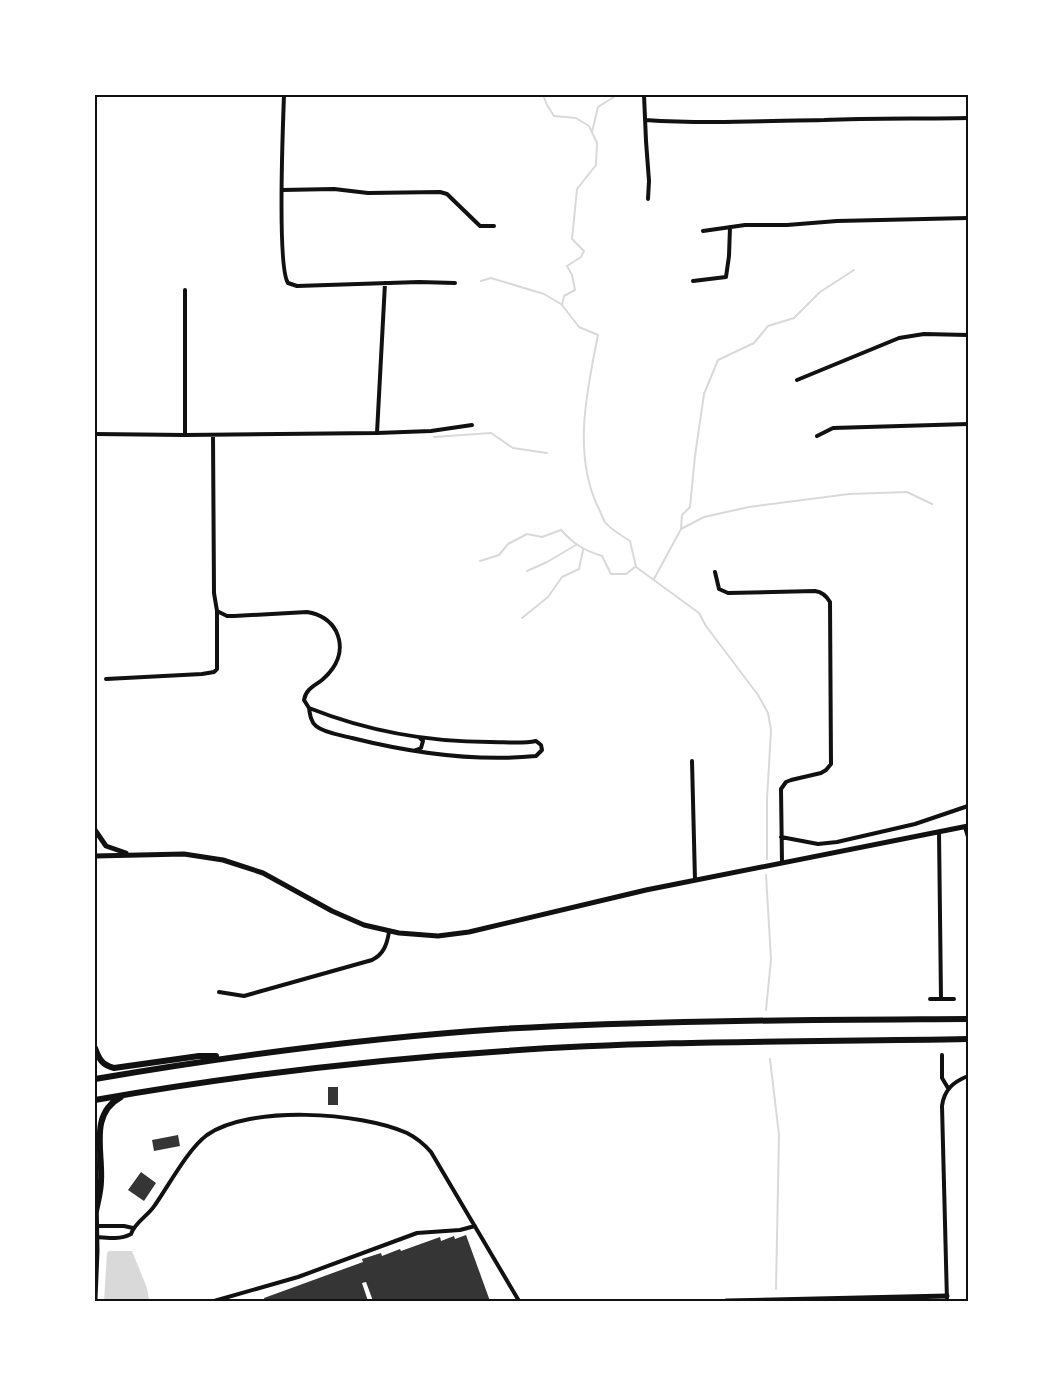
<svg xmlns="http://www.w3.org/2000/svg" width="1063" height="1396" font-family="Bitter,serif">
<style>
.water{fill:#d9d9d9}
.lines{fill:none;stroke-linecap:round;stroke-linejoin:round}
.stream{stroke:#d9d9d9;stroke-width:2}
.building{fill:#353535}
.minor{stroke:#111;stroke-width:4}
.tertiary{stroke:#111;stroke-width:5}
.trunk{stroke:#111;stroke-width:6}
.neatline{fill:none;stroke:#111;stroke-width:2}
</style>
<rect width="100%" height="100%" fill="#fff"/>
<path class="water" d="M 109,1251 L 132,1251 L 147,1288 L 149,1299 L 147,1301 L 104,1301 L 107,1253 Z"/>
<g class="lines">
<path class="stream" d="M 543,95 L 547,105 L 554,116 L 576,118 L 589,126 L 597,143 L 596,165 L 577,189 L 572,239 L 584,251 L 581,257 L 567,266 L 572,275 L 575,290 L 564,296 L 562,305 L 579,327 L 598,335 C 587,390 573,452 597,505 C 600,510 602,517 605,522 C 611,530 621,535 630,541 L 636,567 L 699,613 L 706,626 L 758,695 L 768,713 L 771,730 L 767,800 L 767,859
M 592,132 L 598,107 L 617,95
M 481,281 L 491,278 L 544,294 L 561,304
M 434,437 L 491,433 L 513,448 L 547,453
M 681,529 L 682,515 L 690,507 L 695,456 L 704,394 L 718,360 L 754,343 L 768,326 L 794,318 L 820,292 L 854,270
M 480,561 L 499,555 L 508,544 L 527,534 L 542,537 L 561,530 C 574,544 583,550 602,556 L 611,574 L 626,574 L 635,567
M 527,571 L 547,562 L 576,545
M 654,579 L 681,529 L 704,517 L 749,507 L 849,494 L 907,492 L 932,504
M 522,618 L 548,597 L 562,577 L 579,569 L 583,550
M 766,1010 L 771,959 L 766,875
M 770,1059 L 779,1135 L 776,1289"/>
</g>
<path class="building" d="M 328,1087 L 338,1087 L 338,1105 L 328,1105 Z
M 178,1135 L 180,1146 L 154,1151 L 152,1140 Z
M 141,1172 L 156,1183 L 144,1201 L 128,1190 Z
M 466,1235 L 490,1301 L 373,1301 L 366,1282 L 362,1283 L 368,1301 L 265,1301 L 264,1298 L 363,1262 L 362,1259 L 381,1253 L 382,1256 L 400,1249 L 401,1251 L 440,1237 L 441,1241 L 454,1236 L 455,1239 Z"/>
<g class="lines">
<path class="minor" d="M 284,95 C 283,124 277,267 288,283 L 297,286 L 419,282 L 455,283
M 644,95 L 646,141 L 649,181 L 648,199
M 645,120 C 705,124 764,121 824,120 C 872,118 920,119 968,118
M 282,190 L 334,189 L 368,193 L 440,192 L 447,194 L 480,226 L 494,226
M 703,231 L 745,225 L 787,225 L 837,221 L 968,218
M 693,281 L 726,277 L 729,256 L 730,227
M 797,380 L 899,338 L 924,334 L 968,335
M 377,433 L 385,283
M 95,434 L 185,435 L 377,433 L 431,431 L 472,425
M 185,435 L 185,290
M 817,436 L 833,428 L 968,424
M 715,572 L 719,589 L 728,593 L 815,591 C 822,592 826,595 830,602 L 831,764 L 826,770 L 821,773 L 791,780 L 786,782 L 781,789 L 782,863
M 217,611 L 227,616 L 234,616 L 307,612 C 319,614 330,620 336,631 C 345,650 337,667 322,680 C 314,686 306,689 304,700 L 309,708
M 106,679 L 202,674 L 214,672 L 217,669 L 217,611 L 214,593 L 213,435
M 309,708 C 367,731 428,742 490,742 C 505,742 522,744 536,741 L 541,745 L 542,750 L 536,756 C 474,762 412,753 352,738 C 341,735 324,733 316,726 C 311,722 310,715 309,708 Z
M 416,750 L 421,748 L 423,741 L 420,738
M 692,761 L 695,880
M 965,827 L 968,837
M 939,832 L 941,999
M 781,837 L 818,844 L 837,842 L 915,824 L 968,806
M 219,992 L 244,996 L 372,960 C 384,954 387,944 389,932
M 930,999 L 954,999
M 942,1055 L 942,1078 L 948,1088
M 96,1226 L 124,1226 L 133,1228
M 95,1237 C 107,1238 120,1240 131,1234 C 135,1222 148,1216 155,1205 C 169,1185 188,1149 207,1135 C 250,1105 360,1112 407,1133 C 417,1138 424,1144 431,1152 L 519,1301
M 189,1301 L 199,1301
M 214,1301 L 298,1277 L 417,1233 L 460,1230 L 475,1226
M 947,1301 L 942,1106 C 944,1090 953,1082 968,1076"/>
<path class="tertiary" d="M 95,830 L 106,846 L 126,853
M 95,856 L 184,854 L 223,860 L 263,873 L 332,911 L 364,925 L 399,933 L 438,936 L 469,932 L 646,890 L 968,826
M 95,1137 L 97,1251 L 95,1299
M 726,1301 L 947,1296"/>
<path class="trunk" d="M 95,1048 C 99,1059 102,1065 114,1068 L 199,1056 L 216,1056
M 95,1079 C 230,1056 365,1038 501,1029 C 657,1020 813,1020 968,1019
M 95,1100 C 231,1076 368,1060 506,1051 C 659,1040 814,1042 968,1039
M 96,1211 C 98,1201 101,1191 101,1181 C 103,1151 89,1114 121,1097"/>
</g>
<rect width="1063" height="1396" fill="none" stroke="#ffffff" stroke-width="192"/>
<rect x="96" y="96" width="871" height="1204" class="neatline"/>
</svg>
